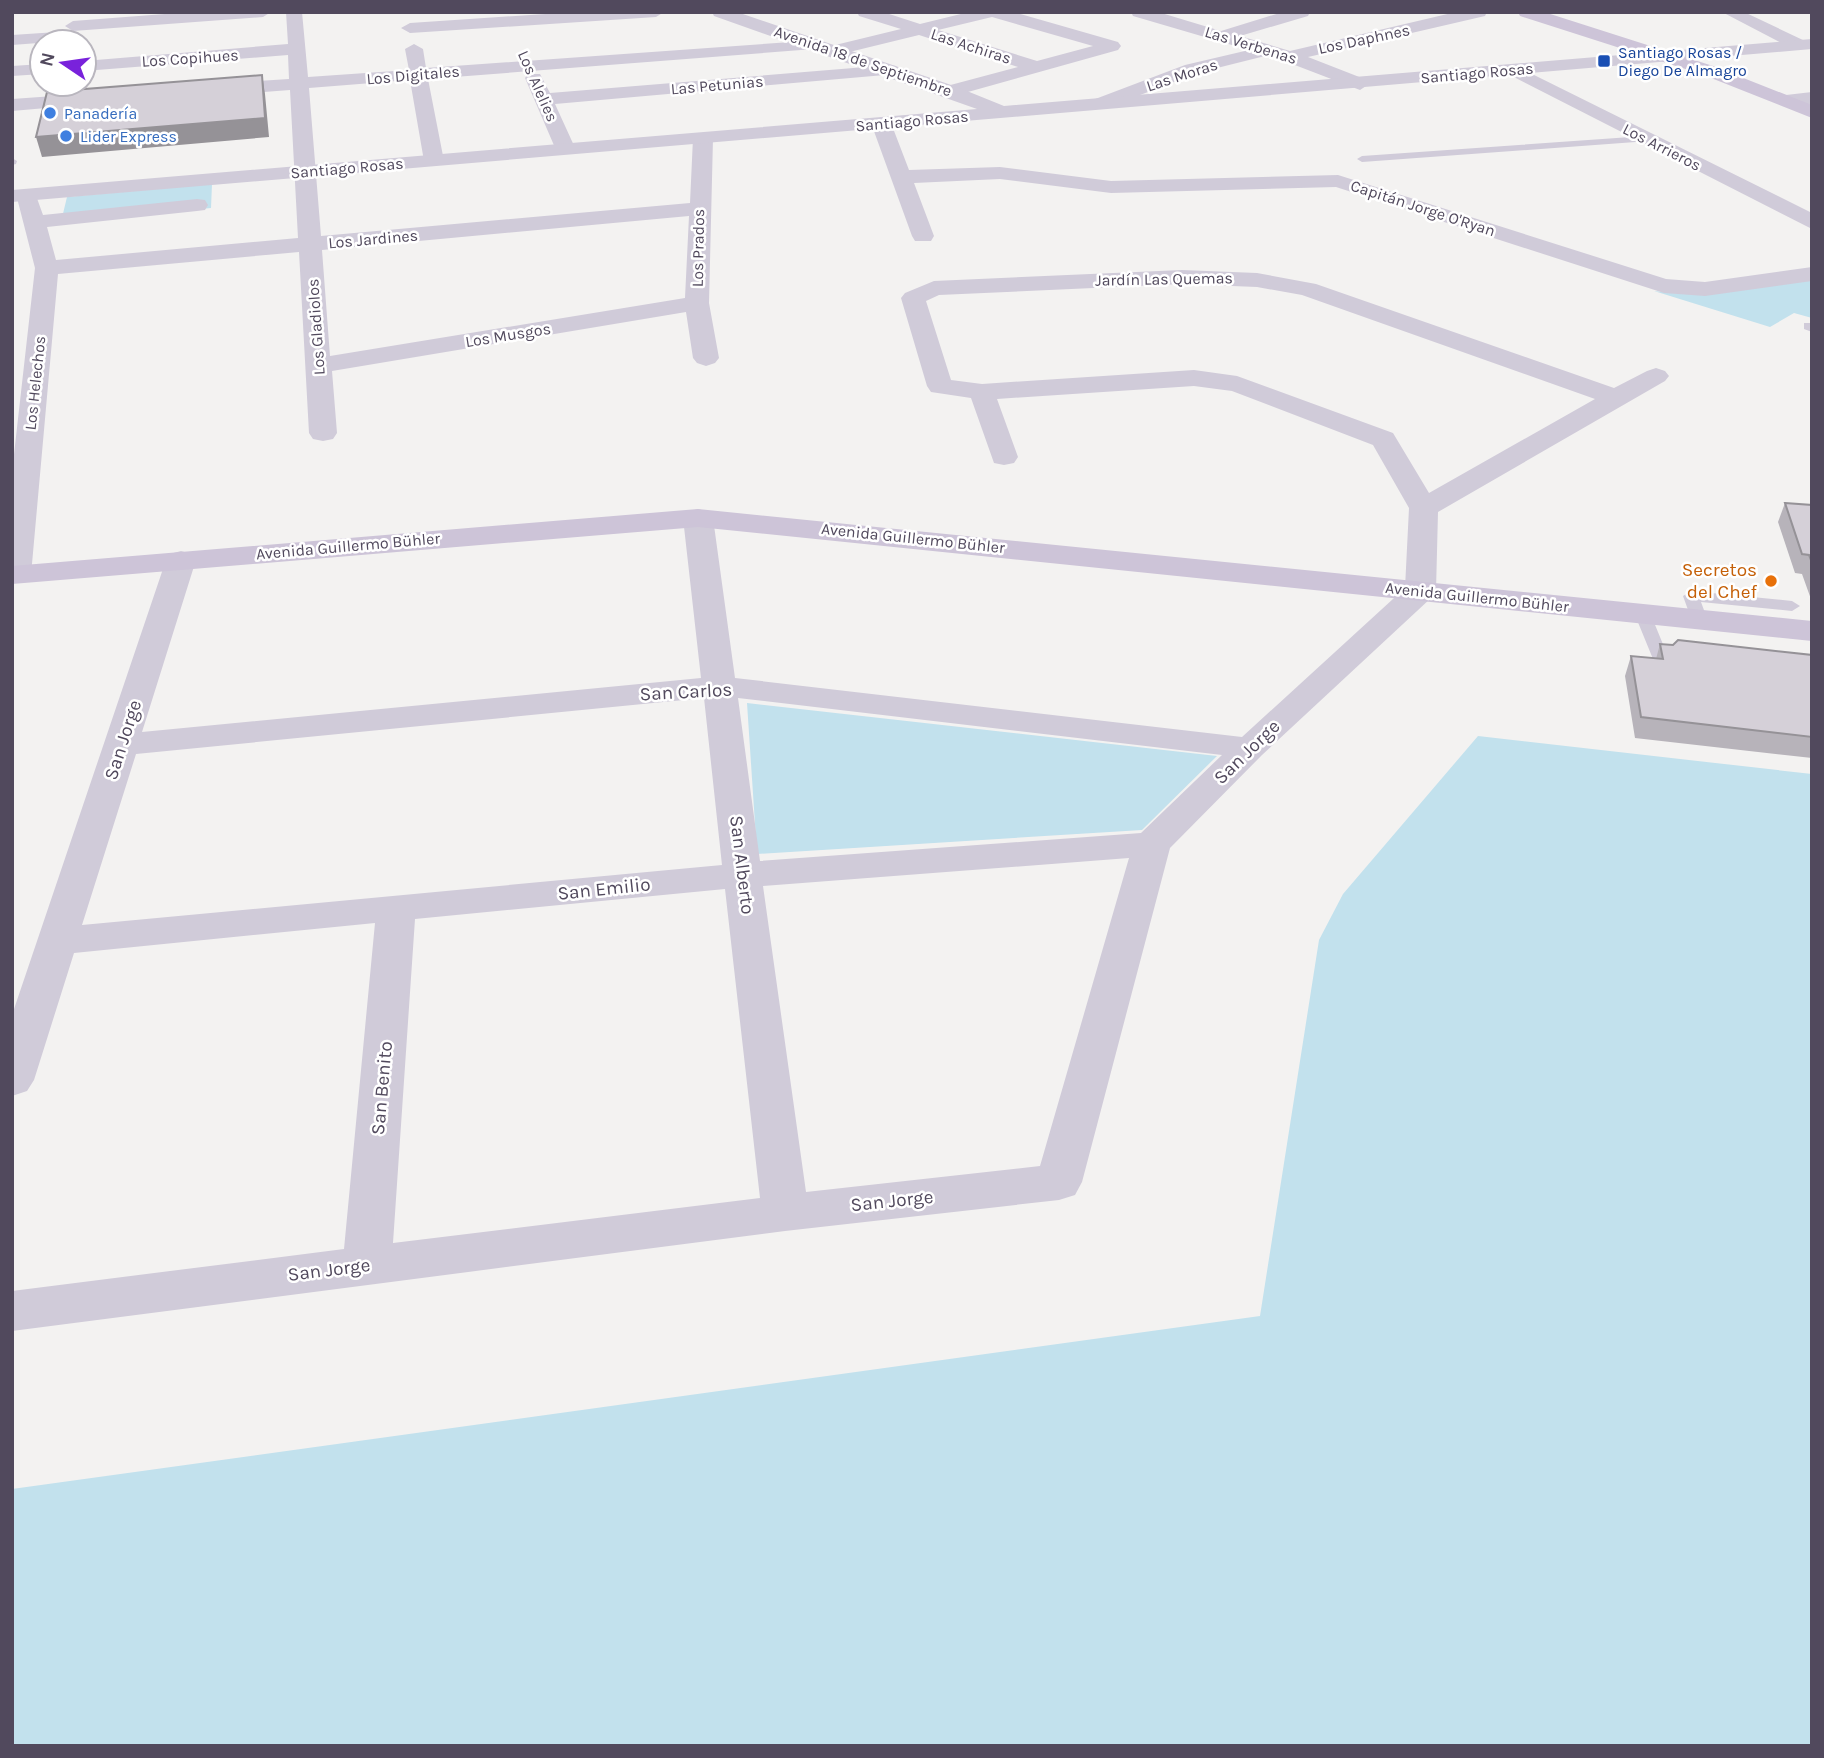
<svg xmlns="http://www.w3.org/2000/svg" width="1824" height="1758" font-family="Karla,sans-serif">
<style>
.green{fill:#c2e1ed}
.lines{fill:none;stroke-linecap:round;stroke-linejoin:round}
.service{fill:#d0cbd9;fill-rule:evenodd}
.minor{fill:#d0cbd9;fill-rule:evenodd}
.tertiary{fill:#d0cbd9;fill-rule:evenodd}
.secondary{fill:#cdc4d8;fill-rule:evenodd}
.wall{fill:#b7b3ba}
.shaded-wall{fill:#959297}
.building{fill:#d5d0d8;stroke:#959297;stroke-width:2}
.transit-dot{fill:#1a4fb4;stroke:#fff;stroke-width:2.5}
.shop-dot{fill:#3f7fe0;stroke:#fff;stroke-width:2.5}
.food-dot{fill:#e8710a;stroke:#fff;stroke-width:2.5}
.labels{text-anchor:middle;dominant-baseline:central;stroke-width:5;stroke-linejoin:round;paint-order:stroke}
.far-street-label{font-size:16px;fill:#51495d;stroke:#fff}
.far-transit-label{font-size:16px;fill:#164399;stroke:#fff;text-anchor:start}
.far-shop-label{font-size:16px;fill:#366cbe;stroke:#fff;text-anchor:start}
.food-label{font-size:19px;fill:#c56008;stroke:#fff;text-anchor:end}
.street-label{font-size:19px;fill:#51495d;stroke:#fff}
</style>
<rect width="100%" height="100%" fill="#f3f2f1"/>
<path class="green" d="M 212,184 L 211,208 L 61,222 L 67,197 Z
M 1812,279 L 1812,318 L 1794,313 L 1770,327 L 1654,291 L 1673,293 Z
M 747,703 L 1217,756 L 1142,830 L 757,854 Z
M 1478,736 L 1812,774 L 1812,1746 L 12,1746 L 12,1489 L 1260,1316 L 1319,940 L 1343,894 Z"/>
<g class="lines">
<path class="service" d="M 1645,136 L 1649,137 L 1649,141 L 1362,162 L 1357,159 L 1362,156 Z
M 12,158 L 17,161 L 16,164 L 12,165 Z
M 1804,323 L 1812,323 L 1812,332 L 1804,329 Z
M 1691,591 L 1792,601 L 1800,606 L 1792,611 L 1701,602 L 1708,621 L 1700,626 L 1692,621 L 1683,596 Z
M 1643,610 L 1651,615 L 1669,659 L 1667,662 L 1655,662 L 1653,659 L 1635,615 Z"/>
<path class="minor" d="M 191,12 L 271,12 L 263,17 L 73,31 L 65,26 L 73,21 Z
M 286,12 L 302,12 L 308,77 L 409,70 L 405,49 L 414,44 L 423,49 L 426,68 L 820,40 L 823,44 L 814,49 L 428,79 L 444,161 L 441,165 L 427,165 L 424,161 L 410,80 L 309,88 L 321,236 L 690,203 L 693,138 L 696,134 L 710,134 L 713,138 L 709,303 L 719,358 L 715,363 L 706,366 L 697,363 L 693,358 L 686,312 L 332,371 L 337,433 L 333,439 L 323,441 L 313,439 L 309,433 L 299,252 L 58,274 L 31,575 L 27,582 L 12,583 L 12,472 L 35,268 L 16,194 L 20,190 L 34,190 L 43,215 L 197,199 L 205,200 L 208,205 L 205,210 L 197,211 L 47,227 L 56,260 L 298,238 L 290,90 L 212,96 L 203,90 L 212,84 L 289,79 L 288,55 L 84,71 L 84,61 L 288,44 ZM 689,216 L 685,298 L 330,356 L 322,250 Z
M 575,12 L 664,12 L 656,17 L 410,33 L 401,28 L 410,23 Z
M 857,12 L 883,12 L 920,24 L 969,12 L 1013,12 L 1118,42 L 1121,46 L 1118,50 L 950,97 L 941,91 L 943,87 L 1018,67 L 919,35 L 833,56 L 827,55 L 824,51 L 827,47 L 901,29 L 859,16 ZM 992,17 L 1093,46 L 1037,61 L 938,30 Z
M 1131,12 L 1158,12 L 1221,31 L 1283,12 L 1310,12 L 1308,16 L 1240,36 L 1290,51 L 1456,12 L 1487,12 L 1485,16 L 1308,57 L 1367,80 L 1369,84 L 1360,90 L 1269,55 L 1197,73 L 1104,109 L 1090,109 L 1088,105 L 1090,101 L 1185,65 L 1249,50 L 1133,16 Z
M 1722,12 L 1744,12 L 1805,41 L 1808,45 L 1799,50 L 1793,49 Z
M 72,31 L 78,32 L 81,36 L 78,40 L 12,45 L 12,35 Z
M 42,64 L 42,74 L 12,76 L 12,66 Z
M 890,65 L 896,66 L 899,70 L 896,74 L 555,104 L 576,150 L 573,154 L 559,154 L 556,150 L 525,78 L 528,74 L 540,74 L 550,93 Z
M 1514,65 L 1812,213 L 1812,229 L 1508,74 L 1505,70 L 1508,66 Z
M 1812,92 L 1812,104 L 1786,107 L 1777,101 L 1786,95 Z
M 96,93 L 103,95 L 105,99 L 103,103 L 12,111 L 12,99 Z
M 881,117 L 891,123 L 909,170 L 1000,167 L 1111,181 L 1338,175 L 1666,279 L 1705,282 L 1812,267 L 1812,281 L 1705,296 L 1664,293 L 1336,187 L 1111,193 L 1000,179 L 914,183 L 934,236 L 931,241 L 915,241 L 912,236 L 871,123 Z
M 1182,270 L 1257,273 L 1316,284 L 1614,388 L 1647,371 L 1656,368 L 1665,371 L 1669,376 L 1665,381 L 1438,512 L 1436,591 L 1431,598 L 1262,755 L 1170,848 L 1082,1182 L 1075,1195 L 1059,1200 L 785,1231 L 12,1331 L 12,1291 L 344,1249 L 375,923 L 74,953 L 34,1080 L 27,1091 L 12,1096 L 12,1015 L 166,560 L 170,554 L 181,551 L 192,554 L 196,560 L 142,732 L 701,678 L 683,518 L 688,512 L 698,509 L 708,512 L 713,518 L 735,678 L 1242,737 L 1405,588 L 1409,508 L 1373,445 L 1232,391 L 1194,386 L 997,399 L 1018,457 L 1014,463 L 1004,465 L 994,463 L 971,398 L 931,392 L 927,386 L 901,298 L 905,293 L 934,281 ZM 1182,284 L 1257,287 L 1302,295 L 1595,399 L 1429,493 L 1393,433 L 1237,376 L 1194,370 L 982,384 L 951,380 L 926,301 L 939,295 ZM 704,698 L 722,865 L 82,925 L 136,754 ZM 738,698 L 1222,755 L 1141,833 L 760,861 ZM 1129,858 L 1040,1166 L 806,1192 L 763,886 ZM 725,889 L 760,1198 L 393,1243 L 415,919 Z"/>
<path class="tertiary" d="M 712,12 L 737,12 L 957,87 L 1004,106 L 1812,39 L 1812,49 L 12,202 L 12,190 L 977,109 L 714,16 Z"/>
<path class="secondary" d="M 1518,12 L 1544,12 L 1713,66 L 1812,105 L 1812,118 L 1701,74 L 1520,16 Z
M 698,509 L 1812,621 L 1812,641 L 698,527 L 12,584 L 12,566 Z"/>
</g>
<path class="wall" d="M 1785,503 L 1812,505 L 1812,602 L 1802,574 L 1795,573 L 1778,522 Z
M 1660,644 L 1812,655 L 1812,758 L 1635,738 L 1625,676 L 1631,656 L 1656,659 Z"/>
<path class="shaded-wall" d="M 262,75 L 265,94 L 269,137 L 42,157 L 36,137 Z"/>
<path class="building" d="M 262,75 L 265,118 L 36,137 L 47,92 Z
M 1785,503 L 1812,505 L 1812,563 L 1809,555 L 1802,554 Z
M 1678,640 L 1812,655 L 1812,737 L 1641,717 L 1631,656 L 1663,659 L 1660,644 L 1673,645 Z"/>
<rect class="transit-dot" x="1597" y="54" width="14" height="14" rx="3.5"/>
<g class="shop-dot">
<circle cx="50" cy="113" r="7"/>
<circle cx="66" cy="136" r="7"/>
</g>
<circle class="food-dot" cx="1771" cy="581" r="7"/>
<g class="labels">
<g class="far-street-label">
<text transform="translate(1364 39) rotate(-12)">Los Daphnes</text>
<text transform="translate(1251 45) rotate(17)">Las Verbenas</text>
<text transform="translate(971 46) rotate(18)">Las Achiras</text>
<text transform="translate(190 58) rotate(-4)">Los Copihues</text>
<text transform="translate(863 61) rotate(19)">Avenida 18 de Septiembre</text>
<text transform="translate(1477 73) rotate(-5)">Santiago Rosas</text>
<text transform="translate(413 75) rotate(-5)">Los Digitales</text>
<text transform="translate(1182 75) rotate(-18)">Las Moras</text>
<text transform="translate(717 85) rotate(-5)">Las Petunias</text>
<text transform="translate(538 86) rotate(66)">Los Alelies</text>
<text transform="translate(912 121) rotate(-5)">Santiago Rosas</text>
<text transform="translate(1662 147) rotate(27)">Los Arrieros</text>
<text transform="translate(347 168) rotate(-5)">Santiago Rosas</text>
<text transform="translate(1423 208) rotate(18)">Capitán Jorge O'Ryan</text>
<text transform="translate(373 239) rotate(-5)">Los Jardines</text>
<text transform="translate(698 248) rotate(-89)">Los Prados</text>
<text transform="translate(1164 279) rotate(-1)">Jardín Las Quemas</text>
<text transform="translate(316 327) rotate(-94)">Los Gladiolos</text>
<text transform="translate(508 335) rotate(-9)">Los Musgos</text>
<text transform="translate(35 383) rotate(-84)">Los Helechos</text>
<text transform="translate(913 538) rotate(6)">Avenida Guillermo Bühler</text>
<text transform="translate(348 546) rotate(-5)">Avenida Guillermo Bühler</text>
<text transform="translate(1477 597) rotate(6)">Avenida Guillermo Bühler</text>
</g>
<g class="far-transit-label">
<text x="1618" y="52">Santiago Rosas /<tspan x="1618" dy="18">Diego De Almagro</tspan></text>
</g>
<g class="far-shop-label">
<text x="64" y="113">Panadería</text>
<text x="80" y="136">Lider Express</text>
</g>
<g class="food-label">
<text x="1757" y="570">Secretos<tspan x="1757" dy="22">del Chef</tspan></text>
</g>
<g class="street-label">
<text transform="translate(686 692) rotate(-3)">San Carlos</text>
<text transform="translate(123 740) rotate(-72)">San Jorge</text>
<text transform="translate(1247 752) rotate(-44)">San Jorge</text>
<text transform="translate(742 865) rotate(83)">San Alberto</text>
<text transform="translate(604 889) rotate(-6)">San Emilio</text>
<text transform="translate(382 1088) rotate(-85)">San Benito</text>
<text transform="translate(892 1201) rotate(-6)">San Jorge</text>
<text transform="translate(329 1270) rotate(-7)">San Jorge</text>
</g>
</g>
<rect width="1824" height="1758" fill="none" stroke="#51495d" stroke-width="28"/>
<g transform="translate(63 63) rotate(283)"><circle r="33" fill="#ffffff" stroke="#b9b6be" stroke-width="2"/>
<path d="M0-5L12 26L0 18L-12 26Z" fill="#7922db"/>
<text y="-10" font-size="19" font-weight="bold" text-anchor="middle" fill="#51495d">N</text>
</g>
</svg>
